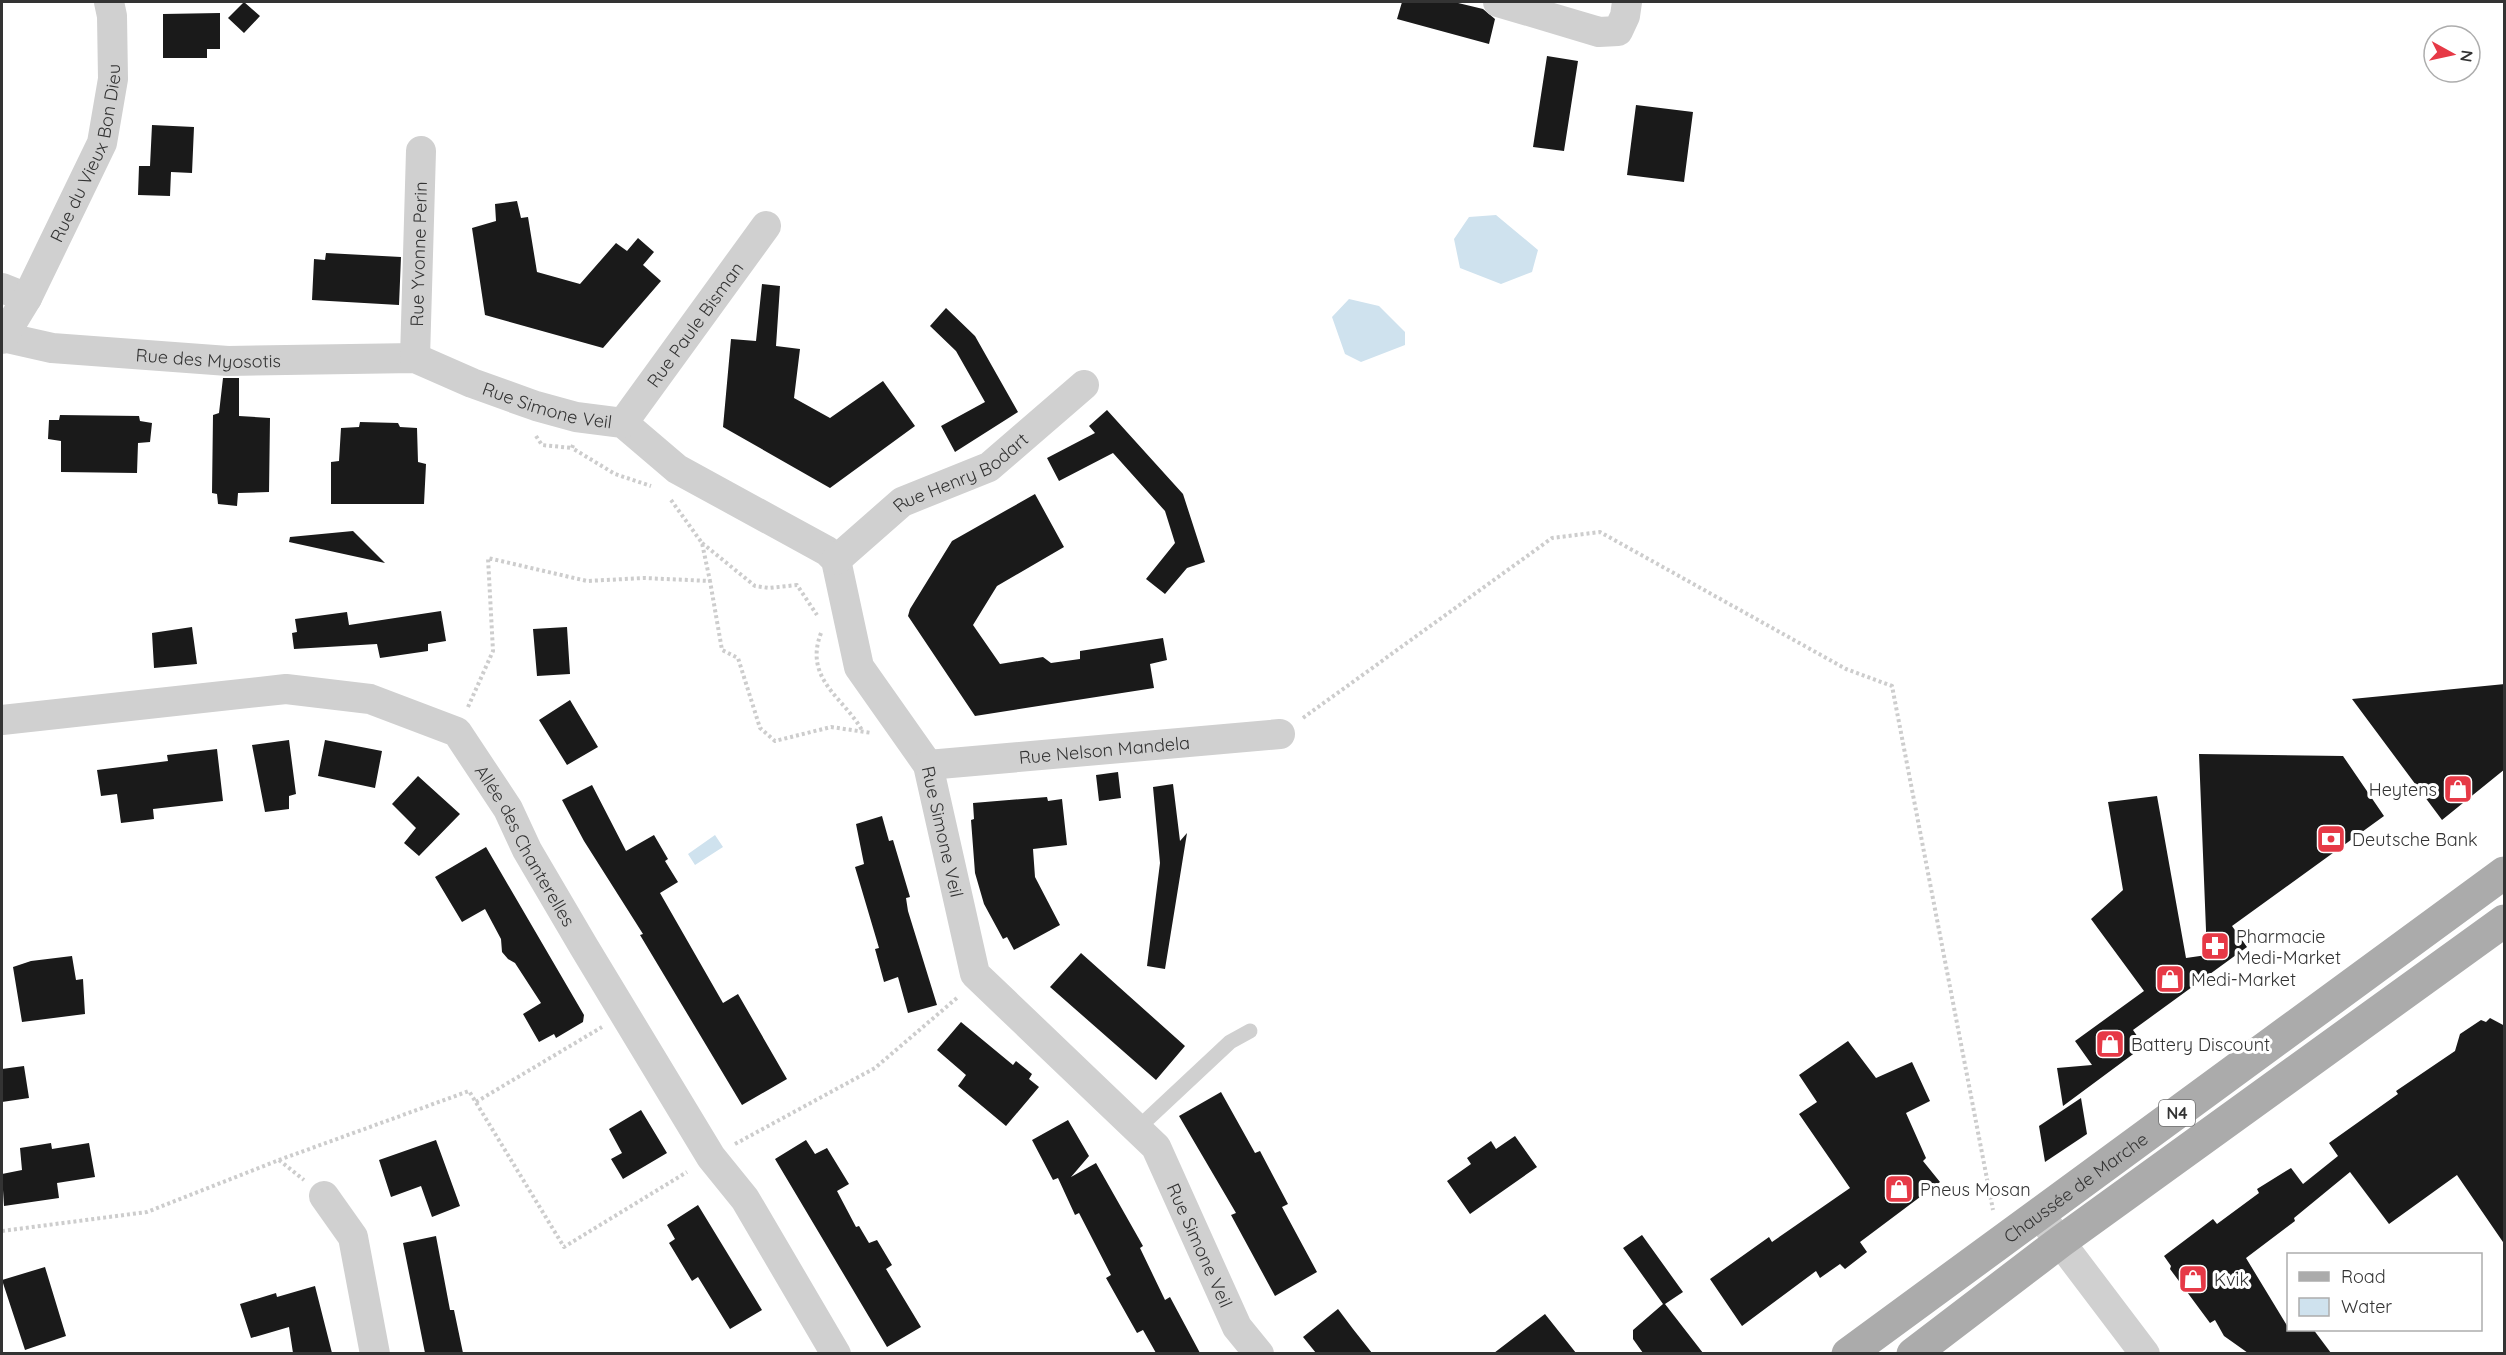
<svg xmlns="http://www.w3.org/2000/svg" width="2506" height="1355" font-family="Quicksand,sans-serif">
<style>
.water{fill:#cfe2ee}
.building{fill:#1a1a1a}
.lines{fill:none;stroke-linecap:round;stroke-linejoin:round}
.path{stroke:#cdcdcd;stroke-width:4;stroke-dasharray:3 3;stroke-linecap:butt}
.lane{stroke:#d0d0d0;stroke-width:15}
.street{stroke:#d0d0d0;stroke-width:30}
.primary{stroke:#ababab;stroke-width:33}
.labels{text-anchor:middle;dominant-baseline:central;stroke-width:6;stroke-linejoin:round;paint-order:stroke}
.shield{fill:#fff;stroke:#707070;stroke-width:1.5}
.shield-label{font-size:16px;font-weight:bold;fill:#333}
.street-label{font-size:18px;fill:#333;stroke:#fff}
.poi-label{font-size:18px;fill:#333;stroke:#fff;text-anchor:start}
</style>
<rect width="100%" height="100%" fill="#fff"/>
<path class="water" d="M 1496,215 L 1538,250 L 1532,272 L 1501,284 L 1460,268 L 1454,239 L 1469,217 Z
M 1349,299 L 1379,306 L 1405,332 L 1405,345 L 1361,362 L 1345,354 L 1332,317 Z
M 715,835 L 723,847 L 695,865 L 688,854 Z"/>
<path class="building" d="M 244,2 L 260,16 L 244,33 L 228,18 Z
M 1402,2 L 1454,2 L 1483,9 L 1495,19 L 1489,44 L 1397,19 Z
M 220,13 L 220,49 L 207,49 L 207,58 L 163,58 L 163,14 Z
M 1547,56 L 1578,61 L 1564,151 L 1533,147 Z
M 1636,105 L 1693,112 L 1684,182 L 1627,175 Z
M 152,125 L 194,127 L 192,173 L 171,172 L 170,196 L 138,195 L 139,166 L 150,166 Z
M 517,201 L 521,218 L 528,217 L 537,272 L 580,284 L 616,243 L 627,251 L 638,238 L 654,252 L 643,265 L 661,281 L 603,348 L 485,315 L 472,228 L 496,221 L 495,204 Z
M 326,253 L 401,257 L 399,305 L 312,300 L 314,259 L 325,260 Z
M 762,284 L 780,286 L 776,346 L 800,349 L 794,398 L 830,418 L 883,381 L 915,426 L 830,488 L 723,427 L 731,339 L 756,341 Z
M 946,308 L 975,336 L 1018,412 L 955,452 L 941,426 L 985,402 L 956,351 L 930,326 Z
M 223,378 L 239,378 L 239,416 L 270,418 L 269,492 L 238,493 L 237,506 L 218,504 L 217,494 L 212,493 L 213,415 L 219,413 Z
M 1107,410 L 1183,494 L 1205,562 L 1187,568 L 1165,594 L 1146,579 L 1175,543 L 1165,511 L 1113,453 L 1059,481 L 1047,458 L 1095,433 L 1089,426 Z
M 60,415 L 139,416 L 140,421 L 152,423 L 150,442 L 138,443 L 137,473 L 61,472 L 61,441 L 48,439 L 49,420 L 59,420 Z
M 360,422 L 398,423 L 400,427 L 417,428 L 418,462 L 426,464 L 424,504 L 331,504 L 331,462 L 339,461 L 341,428 L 359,427 Z
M 1035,494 L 1064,547 L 997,586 L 973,625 L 1000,664 L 1043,657 L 1051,663 L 1080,659 L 1080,651 L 1163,638 L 1167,660 L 1150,664 L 1154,688 L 975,716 L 908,616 L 910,609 L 952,541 Z
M 353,531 L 385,563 L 289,542 L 290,537 Z
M 441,611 L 446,641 L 428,644 L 428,651 L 380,658 L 377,644 L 294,649 L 292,633 L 297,632 L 295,619 L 347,612 L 349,625 Z
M 192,627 L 197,664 L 154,668 L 152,633 Z
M 567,627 L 570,674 L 537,676 L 533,629 Z
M 2505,684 L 2505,769 L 2442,820 L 2352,699 Z
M 570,700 L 598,747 L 567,765 L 539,720 Z
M 289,740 L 296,794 L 289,796 L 289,809 L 265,812 L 252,745 Z
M 325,740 L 382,751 L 375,788 L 318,776 Z
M 217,749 L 223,801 L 153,809 L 154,819 L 121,823 L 117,794 L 101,796 L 97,770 L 168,761 L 167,755 Z
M 2199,754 L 2343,756 L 2384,816 L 2232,926 L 2247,947 L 2133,1030 L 2144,1046 L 2063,1106 L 2057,1068 L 2092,1065 L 2075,1041 L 2144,991 L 2091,919 L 2123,890 L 2108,802 L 2157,796 L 2186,958 L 2207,955 Z
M 1118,772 L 1121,798 L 1099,801 L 1096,775 Z
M 418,776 L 460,814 L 419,856 L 404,843 L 416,828 L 392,804 Z
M 1173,784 L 1180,841 L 1187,833 L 1165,969 L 1147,966 L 1160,863 L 1153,787 Z
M 592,785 L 626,851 L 654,835 L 668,859 L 665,861 L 678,882 L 660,893 L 723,1003 L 738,994 L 787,1079 L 742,1105 L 640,935 L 643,934 L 584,841 L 562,800 Z
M 1047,797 L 1048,801 L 1062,799 L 1067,845 L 1033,849 L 1035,877 L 1060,925 L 1014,950 L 1007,937 L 1003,939 L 984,904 L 975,873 L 971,820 L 974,819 L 973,803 Z
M 882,816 L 889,841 L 893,840 L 910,897 L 906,898 L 908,911 L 937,1005 L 908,1013 L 898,977 L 884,982 L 875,949 L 879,948 L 855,867 L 864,864 L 856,824 Z
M 486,847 L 584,1015 L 583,1022 L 556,1038 L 554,1034 L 539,1042 L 523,1014 L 541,1003 L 515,963 L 508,959 L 502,952 L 501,939 L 485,909 L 462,922 L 435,877 Z
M 1081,953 L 1185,1046 L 1156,1080 L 1050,987 Z
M 72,956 L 76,980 L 83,979 L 85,1014 L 22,1022 L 13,967 L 31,961 Z
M 2490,1018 L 2505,1026 L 2505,1245 L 2457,1175 L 2389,1224 L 2350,1172 L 2294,1218 L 2295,1221 L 2246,1258 L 2289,1329 L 2313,1329 L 2331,1353 L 2248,1353 L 2224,1336 L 2215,1320 L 2210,1323 L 2170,1269 L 2171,1266 L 2164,1256 L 2213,1219 L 2217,1224 L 2259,1193 L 2257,1189 L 2291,1168 L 2303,1184 L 2338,1156 L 2329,1143 L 2398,1094 L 2396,1091 L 2455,1051 L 2460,1034 L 2481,1020 L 2486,1022 Z
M 961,1022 L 1013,1065 L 1016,1061 L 1032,1074 L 1029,1079 L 1039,1087 L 1006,1126 L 958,1086 L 966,1075 L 937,1050 Z
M 1848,1041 L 1876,1078 L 1912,1062 L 1930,1101 L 1906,1113 L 1926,1158 L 1923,1161 L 1940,1182 L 1860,1242 L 1867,1252 L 1845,1269 L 1840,1264 L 1820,1278 L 1816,1271 L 1742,1326 L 1710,1279 L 1769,1237 L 1772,1242 L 1850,1188 L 1799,1114 L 1817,1102 L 1799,1075 Z
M 24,1066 L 29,1098 L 2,1102 L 2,1069 Z
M 1221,1092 L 1255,1153 L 1260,1151 L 1288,1204 L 1282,1207 L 1317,1272 L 1275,1296 L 1231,1215 L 1236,1213 L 1179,1116 Z
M 2081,1098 L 2087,1134 L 2045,1162 L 2039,1126 Z
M 641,1110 L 667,1153 L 623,1179 L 611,1159 L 622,1153 L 609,1129 Z
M 1068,1120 L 1089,1156 L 1071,1177 L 1096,1163 L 1143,1246 L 1140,1248 L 1165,1300 L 1170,1297 L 1200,1353 L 1156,1353 L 1143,1330 L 1137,1333 L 1106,1278 L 1111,1275 L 1079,1213 L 1075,1215 L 1058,1178 L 1053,1180 L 1032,1140 Z
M 1515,1136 L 1537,1167 L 1470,1214 L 1447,1181 L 1471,1164 L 1467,1158 L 1491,1141 L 1496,1149 Z
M 436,1140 L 460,1206 L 432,1217 L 421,1186 L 391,1197 L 379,1160 Z
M 806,1140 L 815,1154 L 827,1148 L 849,1184 L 837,1191 L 856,1227 L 859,1226 L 869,1243 L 877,1240 L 892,1265 L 886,1269 L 921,1327 L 887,1347 L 775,1159 Z
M 51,1143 L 52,1149 L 89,1143 L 95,1177 L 57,1183 L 59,1198 L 4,1206 L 2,1174 L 22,1170 L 20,1148 Z
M 698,1205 L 762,1310 L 730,1329 L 698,1277 L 692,1281 L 669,1243 L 675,1239 L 667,1225 Z
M 1642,1235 L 1683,1292 L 1665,1304 L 1703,1353 L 1643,1353 L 1633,1339 L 1633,1330 L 1663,1304 L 1623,1248 Z
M 436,1236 L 450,1310 L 454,1310 L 463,1353 L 425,1353 L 403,1243 Z
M 45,1267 L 66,1336 L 25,1350 L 2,1280 Z
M 315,1286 L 332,1353 L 293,1353 L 289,1327 L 251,1338 L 240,1304 L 276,1293 L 277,1297 Z
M 1338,1309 L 1353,1329 L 1372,1353 L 1316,1353 L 1303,1337 Z
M 1545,1314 L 1576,1353 L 1494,1353 Z"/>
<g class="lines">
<path class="path" d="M 536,436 L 542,445 L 572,448
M 573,445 L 572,448 L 615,474 L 651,486
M 671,500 L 702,543 L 710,581
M 702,543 L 755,586 L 769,588 L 797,585 L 817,615
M 821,633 C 803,680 845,698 863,732
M 468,707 L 493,651 L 488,558 L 587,581 L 644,578 L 710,581 L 722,650 L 738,658 L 760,728 L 775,741 L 831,727 L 872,733
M 1303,718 L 1552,538 L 1600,532 L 1846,669 L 1892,686 L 1993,1210
M 476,1102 L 602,1027
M 735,1144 L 875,1068 L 958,997
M 279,1160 L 304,1180
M 2,1231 L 147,1212 L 279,1160 L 469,1091 L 564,1247 L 687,1172"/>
<path class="lane" d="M 1137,1129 L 1230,1042 L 1250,1031"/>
<g class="street">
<path d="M 1498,2 L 1599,32 L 1618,31 L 1625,16 L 1627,2"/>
<path d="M 2,288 L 27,298"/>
<path id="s1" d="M 3,337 L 52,348 L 228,361 L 415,358 L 472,383 L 536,406 L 576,417 L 623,423 L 677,469 L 827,551 L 836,560 L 859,667 L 928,765 L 975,974 L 1156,1147 L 1237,1327 L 1259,1354"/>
<path id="s2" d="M 2,339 L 27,298 L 102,143 L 113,79 L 112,16 L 109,2"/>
<path id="s3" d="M 415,358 L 421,151"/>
<path id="s4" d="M 623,423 L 766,226"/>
<path id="s5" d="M 836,560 L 902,502 L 989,467 L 1084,385"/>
<path id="s6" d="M 2,720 L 286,689 L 370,699 L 457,732 L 508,809 L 527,850 L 584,947 L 711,1157 L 745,1199 L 836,1354"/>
<path id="s7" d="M 928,765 L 1280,734"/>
<path d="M 324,1196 L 353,1237 L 375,1354"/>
<path d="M 2045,1222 L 2145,1354"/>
</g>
<g class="primary">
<path id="s8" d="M 1848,1354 L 2504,873"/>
<path d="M 1913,1354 L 2060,1242 L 2504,921"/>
</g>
</g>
<defs>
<g id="shop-square" transform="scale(1.5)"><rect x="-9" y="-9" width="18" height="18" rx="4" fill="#e63946" stroke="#fff"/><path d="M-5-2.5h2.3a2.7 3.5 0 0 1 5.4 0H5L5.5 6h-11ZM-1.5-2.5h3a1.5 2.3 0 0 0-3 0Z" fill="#fff"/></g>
<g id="bank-square" transform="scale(1.5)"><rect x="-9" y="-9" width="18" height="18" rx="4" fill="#e63946" stroke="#fff"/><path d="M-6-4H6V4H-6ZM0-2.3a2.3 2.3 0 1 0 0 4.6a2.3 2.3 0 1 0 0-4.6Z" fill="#fff"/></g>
<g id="pharmacy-square" transform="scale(1.5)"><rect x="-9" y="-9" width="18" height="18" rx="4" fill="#e63946" stroke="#fff"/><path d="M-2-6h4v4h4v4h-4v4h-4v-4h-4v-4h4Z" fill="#fff"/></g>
</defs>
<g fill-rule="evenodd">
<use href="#shop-square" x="2458" y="789"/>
<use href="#bank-square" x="2331" y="839"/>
<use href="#pharmacy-square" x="2215" y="946"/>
<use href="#shop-square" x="2170" y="979"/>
<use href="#shop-square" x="2110" y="1044"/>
<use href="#shop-square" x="1899" y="1189"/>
<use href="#shop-square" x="2193" y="1279"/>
</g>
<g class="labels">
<rect class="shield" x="2159" y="1100" width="36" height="26" rx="4.5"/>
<g class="shield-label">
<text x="2177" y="1113">N4</text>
</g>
<g class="street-label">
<text stroke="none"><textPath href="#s2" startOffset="206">Rue du Vieux Bon Dieu</textPath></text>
<text stroke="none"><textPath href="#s3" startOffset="104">Rue Yvonne Perin</textPath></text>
<text stroke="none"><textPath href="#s4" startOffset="122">Rue Paule Bisman</textPath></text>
<text stroke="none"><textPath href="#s1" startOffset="207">Rue des Myosotis</textPath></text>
<text stroke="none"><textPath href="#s1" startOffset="555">Rue Simone Veil</textPath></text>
<text stroke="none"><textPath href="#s5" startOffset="154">Rue Henry Bodart</textPath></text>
<text stroke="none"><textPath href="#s7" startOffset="177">Rue Nelson Mandela</textPath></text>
<text stroke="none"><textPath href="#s1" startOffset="1185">Rue Simone Veil</textPath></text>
<text stroke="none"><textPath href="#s6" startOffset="596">Allée des Chanterelles</textPath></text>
<text stroke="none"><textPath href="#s8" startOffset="282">Chaussée de Marche</textPath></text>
<text stroke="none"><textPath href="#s1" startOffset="1689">Rue Simone Veil</textPath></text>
</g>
<g class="poi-label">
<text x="2437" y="789" text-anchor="end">Heytens</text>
<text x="2352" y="839">Deutsche Bank</text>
<text x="2236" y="936">Pharmacie<tspan x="2236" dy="21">Medi-Market</tspan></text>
<text x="2191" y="979">Medi-Market</text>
<text x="2131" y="1044">Battery Discount</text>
<text x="1920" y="1189">Pneus Mosan</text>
<text x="2214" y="1279">Kvik</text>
</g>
</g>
<rect width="2506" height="1355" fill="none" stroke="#333333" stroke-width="6"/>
<rect x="2287" y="1253" width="195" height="78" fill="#ffffff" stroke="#adadad" stroke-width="1.5"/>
<rect x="2299" y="1272" width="30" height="9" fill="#ababab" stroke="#adadad" stroke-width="1.5"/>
<text x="2341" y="1283" font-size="18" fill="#333333">Road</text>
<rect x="2299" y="1298" width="30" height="18" fill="#cfe2ee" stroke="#adadad" stroke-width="1.5"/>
<text x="2341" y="1313" font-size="18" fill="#333333">Water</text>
<g transform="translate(2452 54) rotate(98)"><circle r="28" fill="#ffffff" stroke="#adadad" stroke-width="1.5"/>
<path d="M0-4.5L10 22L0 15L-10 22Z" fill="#e63946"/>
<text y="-9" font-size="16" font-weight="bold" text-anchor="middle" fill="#333333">N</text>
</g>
</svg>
